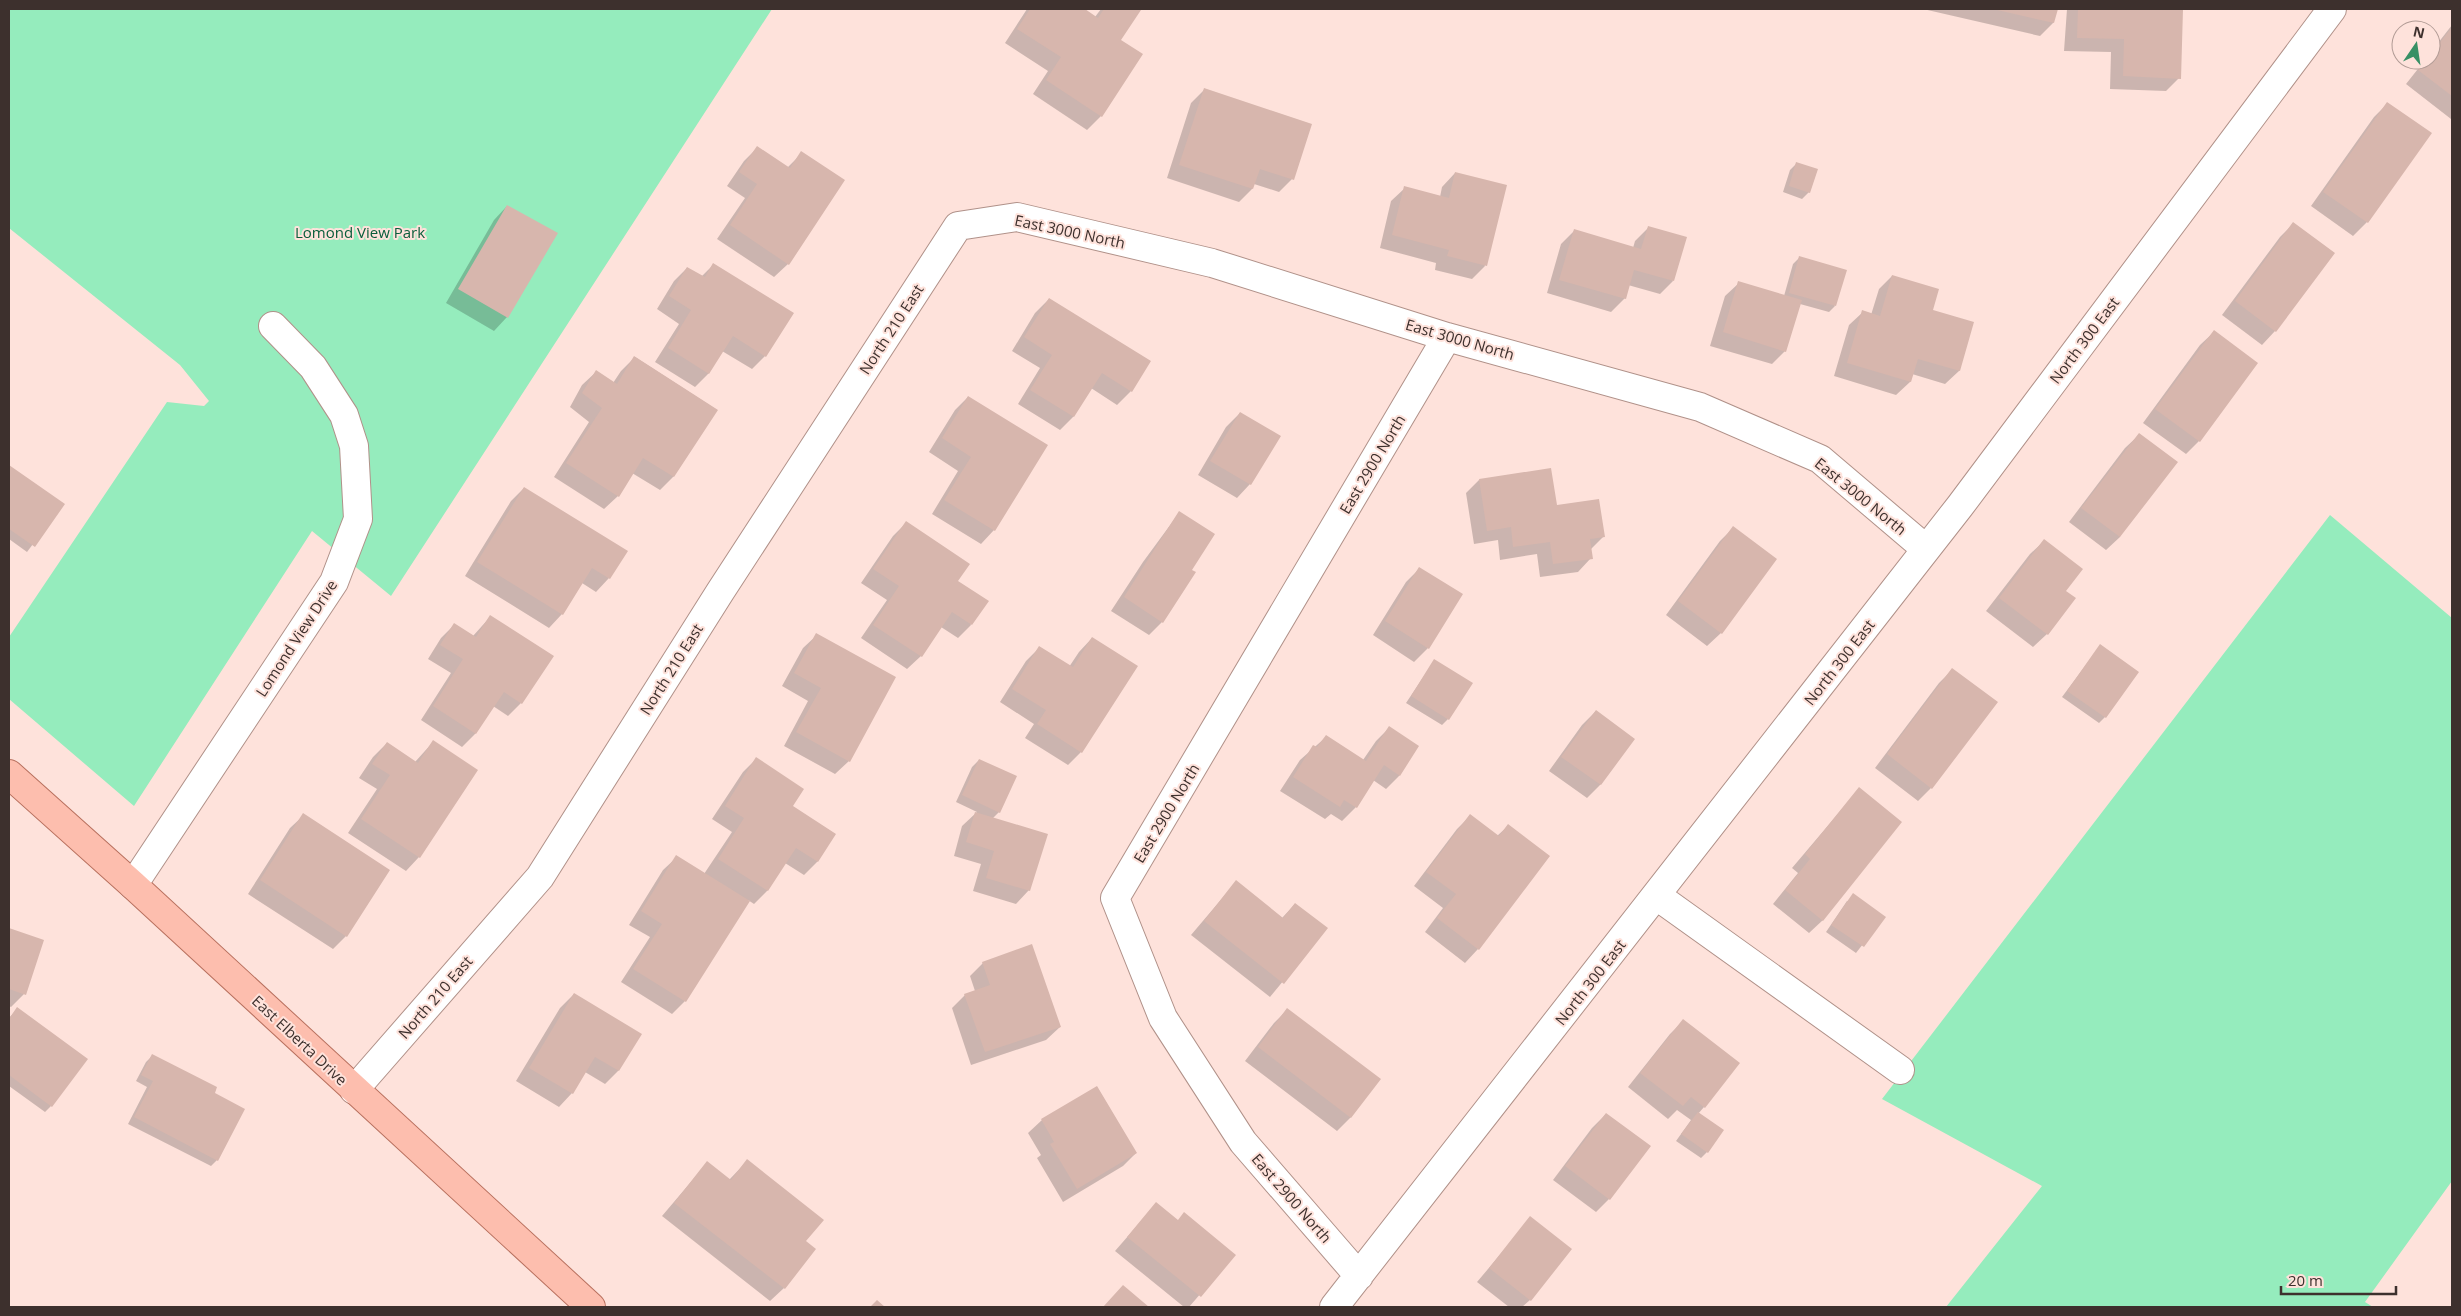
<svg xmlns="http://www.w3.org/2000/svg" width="2461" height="1316" font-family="'Open Sans',sans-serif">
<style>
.green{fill:#95ecbd}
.shadow{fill:#0003}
.building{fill:#d7b6ad}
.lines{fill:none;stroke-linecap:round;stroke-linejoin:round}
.minor-casing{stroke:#b09189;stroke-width:30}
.major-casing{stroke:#b8705e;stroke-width:30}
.minor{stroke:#fff;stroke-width:28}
.major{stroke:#fdbeae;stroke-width:28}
.labels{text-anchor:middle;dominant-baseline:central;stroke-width:4;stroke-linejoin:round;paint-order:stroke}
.street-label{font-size:15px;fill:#3d302d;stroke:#fee2db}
.park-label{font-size:15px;fill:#095d3b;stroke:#fee2db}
</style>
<rect width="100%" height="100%" fill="#fee2db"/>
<path class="green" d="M 9,9 L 772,9 L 391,596 L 312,531 L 134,806 L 9,699 L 9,637 L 167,402 L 204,406 L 209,401 L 180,365 L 9,228 Z
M 2330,515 L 2452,618 L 2452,1181 L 2365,1302 L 2373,1307 L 1946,1307 L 2042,1186 L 1882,1099 Z"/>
<path class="shadow" d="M 1027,9 L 1083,9 L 1095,17 L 1101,9 L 1136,9 L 1139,11 L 1120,40 L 1141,55 L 1101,116 L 1087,130 L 1033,94 L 1048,71 L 1005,43 Z
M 1923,9 L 2056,9 L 2053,23 L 2040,36 Z
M 2067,9 L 2182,9 L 2179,78 L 2166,91 L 2110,89 L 2111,52 L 2064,51 Z
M 2452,25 L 2452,117 L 2451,119 L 2406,84 L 2425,60 L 2431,60 L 2431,52 Z
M 1204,90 L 1292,179 L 1279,192 L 1254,184 L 1252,189 L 1239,202 L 1167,178 L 1191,103 Z
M 2387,104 L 2430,134 L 2367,222 L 2353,236 L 2311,206 L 2374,117 Z
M 757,148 L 787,168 L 802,153 L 788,264 L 774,277 L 717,239 L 745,198 L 727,186 L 744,161 Z
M 1796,164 L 1809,192 L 1802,199 L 1783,192 L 1790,170 Z
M 1455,173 L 1485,266 L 1472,279 L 1435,270 L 1436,263 L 1380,248 L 1391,201 L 1405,188 L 1440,197 L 1442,187 Z
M 507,206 L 507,317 L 494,331 L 446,303 L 494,220 Z
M 2293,224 L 2275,331 L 2262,345 L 2222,315 L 2280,237 Z
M 1648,228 L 1673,281 L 1660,294 L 1628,285 L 1625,298 L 1611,312 L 1547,293 L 1561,244 L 1574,231 L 1633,248 L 1635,241 Z
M 1800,257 L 1835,306 L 1829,312 L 1800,304 L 1785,351 L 1772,364 L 1710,346 L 1725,296 L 1739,283 L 1784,296 L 1793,264 Z
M 714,264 L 765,356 L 752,369 L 722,351 L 708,374 L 695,387 L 655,362 L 679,324 L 657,309 L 674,281 L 687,268 L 701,277 Z
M 1892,276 L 1931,311 L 1972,323 L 1959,371 L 1945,384 L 1912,374 L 1910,382 L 1896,395 L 1834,376 L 1849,325 L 1863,312 L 1871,315 L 1879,289 Z
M 1049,299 L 1149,362 L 1131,391 L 1117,405 L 1091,388 L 1073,417 L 1060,430 L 1018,404 L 1040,368 L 1012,351 L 1035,313 Z
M 2214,332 L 2199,441 L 2186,454 L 2143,423 L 2200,345 Z
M 635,357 L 717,410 L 673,477 L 660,490 L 632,473 L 618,496 L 604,509 L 554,477 L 589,422 L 570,407 L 582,385 L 596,372 L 613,383 L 621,371 Z
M 968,397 L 994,530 L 981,544 L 932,514 L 958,471 L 929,452 L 955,410 Z
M 1240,413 L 1250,484 L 1237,498 L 1198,475 L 1226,427 Z
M 2139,435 L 2120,537 L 2106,550 L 2069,522 L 2125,448 Z
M 9,466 L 63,504 L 27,552 L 9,539 Z
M 1479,480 L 1556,506 L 1604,536 L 1590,550 L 1591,558 L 1578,572 L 1540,577 L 1537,554 L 1500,560 L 1498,540 L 1474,544 L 1466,493 Z
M 524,488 L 609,578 L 596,592 L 582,583 L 562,614 L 549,628 L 465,576 L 511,501 Z
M 1179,513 L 1191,570 L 1162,622 L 1149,635 L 1111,611 L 1143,562 Z
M 906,523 L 956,581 L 971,625 L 958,638 L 941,627 L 921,656 L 907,669 L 861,638 L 887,600 L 861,583 L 893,536 Z
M 1733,528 L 1721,633 L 1707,646 L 1666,615 L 1720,541 Z
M 2044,541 L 2064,591 L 2074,599 L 2047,634 L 2033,647 L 1986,611 L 2030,554 Z
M 1419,569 L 1428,648 L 1414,662 L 1373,635 L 1406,582 Z
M 490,617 L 521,703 L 508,716 L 493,706 L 475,734 L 462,747 L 421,720 L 451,673 L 428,659 L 441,638 L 454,625 L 473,636 Z
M 817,635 L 849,761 L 835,774 L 784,746 L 808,701 L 782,686 L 803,648 Z
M 1092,638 L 1081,752 L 1068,765 L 1025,738 L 1034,724 L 1000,702 L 1026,661 L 1039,648 L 1069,667 L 1079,652 Z
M 2100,646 L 2105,717 L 2099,723 L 2062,697 Z
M 1434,661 L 1448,719 L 1442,725 L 1406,703 Z
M 1952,670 L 1931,788 L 1918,801 L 1875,768 L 1939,683 Z
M 1596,711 L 1633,739 L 1600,785 L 1587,798 L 1549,771 L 1582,725 Z
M 1389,728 L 1418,746 L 1399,776 L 1386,789 L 1373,780 L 1356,807 L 1342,821 L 1331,814 L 1325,819 L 1280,791 L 1300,760 L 1326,737 L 1363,760 L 1376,741 Z
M 433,742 L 419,857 L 406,871 L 348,833 L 377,789 L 359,778 L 373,757 L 387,743 L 415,762 Z
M 756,759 L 791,806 L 835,834 L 817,862 L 804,875 L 785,863 L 767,891 L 754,904 L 748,900 L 685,1001 L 672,1014 L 621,982 L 650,937 L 629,925 L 663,870 L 677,857 L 704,874 L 732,832 L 712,819 L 743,772 Z
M 979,760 L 999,812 L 993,818 L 1029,890 L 1016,904 L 973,891 L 981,864 L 954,856 L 962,826 L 977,812 L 956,802 L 972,767 Z
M 1859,789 L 1823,920 L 1809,933 L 1773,904 L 1798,873 L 1792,868 Z
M 304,815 L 346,936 L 333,949 L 248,894 L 290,828 Z
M 1470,816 L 1497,836 L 1508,826 L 1549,856 L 1478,949 L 1465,963 L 1425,932 L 1443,908 L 1414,886 L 1457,829 Z
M 1236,882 L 1282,918 L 1295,904 L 1326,929 L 1270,997 L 1191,935 Z
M 1847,901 L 1884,917 L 1856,953 L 1826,932 Z
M 9,929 L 42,941 L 24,994 L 11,1007 L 9,1006 Z
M 983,963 L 1060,1027 L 1046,1040 L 971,1065 L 952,1008 L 965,995 L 975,991 L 970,976 Z
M 574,994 L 640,1034 L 618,1071 L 605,1084 L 585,1072 L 572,1093 L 559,1107 L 516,1081 L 560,1008 Z
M 17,1009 L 51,1106 L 45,1112 L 9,1086 L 9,1018 Z
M 1287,1010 L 1351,1117 L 1337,1131 L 1245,1061 L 1274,1023 Z
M 1683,1021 L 1704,1107 L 1698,1114 L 1707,1152 L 1701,1158 L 1676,1141 L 1691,1120 L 1677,1110 L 1668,1119 L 1628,1087 L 1670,1034 Z
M 153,1055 L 217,1160 L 211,1166 L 128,1124 L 147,1087 L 136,1081 L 146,1062 Z
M 1097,1087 L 1136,1153 L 1123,1166 L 1063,1202 L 1037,1158 L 1041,1155 L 1028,1133 L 1042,1120 Z
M 1606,1114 L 1609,1199 L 1596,1212 L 1553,1180 L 1592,1128 Z
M 747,1161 L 784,1288 L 770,1301 L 662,1216 L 707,1163 L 729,1180 Z
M 1156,1204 L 1177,1221 L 1234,1255 L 1189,1307 L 1184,1307 L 1115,1251 Z
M 1531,1218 L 1530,1300 L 1522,1307 L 1509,1307 L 1477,1282 Z"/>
<path class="building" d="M 1030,9 L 1085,9 L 1098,18 L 1104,9 L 1141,10 L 1121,40 L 1143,54 L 1102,117 L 1046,80 L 1061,57 L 1017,29 Z
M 1993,9 L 2058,9 L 2054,23 Z
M 2078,9 L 2183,9 L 2181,79 L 2123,76 L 2124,39 L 2077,38 Z
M 2452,27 L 2452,96 L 2418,70 L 2426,60 L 2431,60 L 2431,54 Z
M 1204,88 L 1312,124 L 1294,180 L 1260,169 L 1253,189 L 1179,165 Z
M 2387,102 L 2432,133 L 2368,223 L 2323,192 Z
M 757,146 L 790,168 L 801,151 L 845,180 L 789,265 L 730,225 L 757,184 L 739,172 Z
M 1796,162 L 1818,169 L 1810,193 L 1789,186 Z
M 1455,172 L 1507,185 L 1487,266 L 1447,256 L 1449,250 L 1392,235 L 1404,186 L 1449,198 Z
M 507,205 L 558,233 L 508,318 L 458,289 Z
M 2293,222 L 2335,253 L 2276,332 L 2235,301 Z
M 1648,226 L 1687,237 L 1674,281 L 1634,270 L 1626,299 L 1559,280 L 1574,229 L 1641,249 Z
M 1799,256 L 1847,270 L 1836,306 L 1789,293 Z
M 713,263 L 794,313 L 766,357 L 733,336 L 709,374 L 668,348 L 691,310 L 669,296 L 687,267 L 705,277 Z
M 1892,275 L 1939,289 L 1933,310 L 1974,322 L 1960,371 L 1918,359 L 1911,382 L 1847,363 L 1862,310 L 1880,316 Z
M 1738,281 L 1802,300 L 1786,352 L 1723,332 Z
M 1049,298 L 1151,361 L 1132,392 L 1102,373 L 1074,417 L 1030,390 L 1052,355 L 1024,337 Z
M 2214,330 L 2258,363 L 2200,442 L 2155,409 Z
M 634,356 L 718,410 L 674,477 L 643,458 L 619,497 L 566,463 L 602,408 L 582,393 L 596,370 L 617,384 Z
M 968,396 L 1048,445 L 995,531 L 944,500 L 971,457 L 942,438 Z
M 1240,412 L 1281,436 L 1251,485 L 1210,461 Z
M 2139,433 L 2178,462 L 2120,537 L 2081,508 Z
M 9,465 L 65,504 L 35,547 L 9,529 Z
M 1551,468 L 1557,505 L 1599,499 L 1605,537 L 1590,539 L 1593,559 L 1553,564 L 1550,542 L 1513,547 L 1511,527 L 1487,531 L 1479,479 Z
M 524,487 L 628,551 L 610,579 L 592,568 L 563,615 L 477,562 Z
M 1179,511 L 1215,534 L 1192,570 L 1196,572 L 1163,623 L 1124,597 Z
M 906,521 L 970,564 L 958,581 L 989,601 L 972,625 L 952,612 L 922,657 L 873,625 L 899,586 L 873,569 Z
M 1733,526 L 1777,559 L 1722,634 L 1678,601 Z
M 2044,539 L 2083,569 L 2066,591 L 2076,598 L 2048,635 L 1999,598 Z
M 1419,567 L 1463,594 L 1429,649 L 1385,621 Z
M 490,615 L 554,656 L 522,704 L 504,692 L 476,734 L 433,706 L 463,659 L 440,645 L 454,623 L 476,637 Z
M 816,633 L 896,677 L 850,762 L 796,732 L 821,688 L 794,673 Z
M 1092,637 L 1138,666 L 1082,753 L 1037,724 L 1046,710 L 1012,689 L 1039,646 L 1073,667 Z
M 2100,644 L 2139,672 L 2106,718 L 2067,691 Z
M 1434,659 L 1473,683 L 1449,720 L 1411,696 Z
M 1952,668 L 1998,702 L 1932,789 L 1887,754 Z
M 1596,710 L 1635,739 L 1601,785 L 1561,757 Z
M 1389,726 L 1419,746 L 1400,776 L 1384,765 L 1357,808 L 1344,800 L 1340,807 L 1293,777 L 1313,745 L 1317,747 L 1326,735 L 1366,761 Z
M 433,740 L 478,770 L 420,858 L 361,819 L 390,775 L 372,764 L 387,742 L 418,763 Z
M 756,757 L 804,789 L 793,806 L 836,834 L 818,862 L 796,848 L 768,891 L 718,859 L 744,818 L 725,806 Z
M 979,759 L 1017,776 L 1000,813 L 962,795 Z
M 1859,787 L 1902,822 L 1823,921 L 1785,890 L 1810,859 L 1805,854 Z
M 975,812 L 1048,834 L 1030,891 L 986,878 L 994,851 L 966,842 Z
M 303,813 L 390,870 L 347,937 L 260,880 Z
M 1470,814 L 1499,836 L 1508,824 L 1550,856 L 1479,950 L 1437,918 L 1456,894 L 1426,872 Z
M 676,855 L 750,901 L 686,1002 L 633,969 L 662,924 L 641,911 Z
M 1236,880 L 1283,918 L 1295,903 L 1328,928 L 1284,984 L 1204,921 Z
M 1853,893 L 1886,917 L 1864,947 L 1831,925 Z
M 9,928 L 44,940 L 26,995 L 9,989 Z
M 1032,944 L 1061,1027 L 985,1052 L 964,994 L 990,985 L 982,962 Z
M 574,993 L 642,1034 L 619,1071 L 595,1057 L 573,1094 L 529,1068 Z
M 17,1007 L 88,1059 L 52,1107 L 9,1075 L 9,1019 Z
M 1287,1008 L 1381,1079 L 1351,1118 L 1258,1047 Z
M 1683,1019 L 1740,1063 L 1705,1108 L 1691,1097 L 1683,1106 L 1640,1073 Z
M 152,1054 L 217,1087 L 215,1093 L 245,1109 L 218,1161 L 134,1117 L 153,1081 L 141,1075 Z
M 1097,1086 L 1137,1153 L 1077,1189 L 1050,1144 L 1054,1142 L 1041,1119 Z
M 1698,1112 L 1724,1130 L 1708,1153 L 1681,1134 Z
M 1606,1113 L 1651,1146 L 1610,1200 L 1565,1166 Z
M 747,1159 L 824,1220 L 806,1241 L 816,1249 L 785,1289 L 674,1203 L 707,1161 L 731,1180 Z
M 1156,1202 L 1178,1220 L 1184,1212 L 1236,1255 L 1201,1297 L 1127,1237 Z
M 1530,1216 L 1572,1249 L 1531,1301 L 1489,1268 Z
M 1123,1285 L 1149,1307 L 1103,1307 Z
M 877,1300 L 885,1307 L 870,1307 Z"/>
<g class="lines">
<g class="minor-casing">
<path id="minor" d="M 133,885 L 334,582 L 358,519 L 354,446 L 344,415 L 313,367 L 273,326
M 1657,896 L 1900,1070
M 354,1090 L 540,877 L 720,592 L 958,226 L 1017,217 L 1212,263 L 1447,337 L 1700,407 L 1820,459 L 1926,549
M 1359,1276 L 1243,1142 L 1163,1018 L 1115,898 L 1447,337
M 1334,1307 L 1960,506 L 2332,9"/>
</g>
<g class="major-casing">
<path id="major" d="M 9,774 L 133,885 L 591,1307"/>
</g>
<use href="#minor" class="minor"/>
<use href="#major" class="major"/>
</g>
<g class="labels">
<g class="street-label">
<text transform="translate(1070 231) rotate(12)">East 3000 North</text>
<text transform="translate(891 329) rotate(-57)">North 210 East</text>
<text transform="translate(1460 339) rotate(16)">East 3000 North</text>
<text transform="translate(2084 340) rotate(-53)">North 300 East</text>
<text transform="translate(1372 464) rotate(-59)">East 2900 North</text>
<text transform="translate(1861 496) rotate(39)">East 3000 North</text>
<text transform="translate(296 638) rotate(-57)">Lomond View Drive</text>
<text transform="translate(1839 662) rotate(-52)">North 300 East</text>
<text transform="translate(671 669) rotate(-58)">North 210 East</text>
<text transform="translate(1166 813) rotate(-59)">East 2900 North</text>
<text transform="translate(1590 982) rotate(-52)">North 300 East</text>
<text transform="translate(435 997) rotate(-49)">North 210 East</text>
<text transform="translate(300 1040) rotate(43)">East Elberta Drive</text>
<text transform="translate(1292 1198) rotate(49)">East 2900 North</text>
</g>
<g class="park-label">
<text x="360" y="232">Lomond View Park</text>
</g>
</g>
<rect width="2461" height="1316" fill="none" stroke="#3d302d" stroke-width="20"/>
<g transform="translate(2416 45) rotate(13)"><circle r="24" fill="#fee2db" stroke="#b19b95"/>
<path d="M0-4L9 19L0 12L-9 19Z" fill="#379065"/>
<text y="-8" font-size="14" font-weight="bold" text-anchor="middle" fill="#3d302d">N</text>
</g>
<path d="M2281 1286v8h115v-8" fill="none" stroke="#3d302d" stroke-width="2.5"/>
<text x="2288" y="1286" font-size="15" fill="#3d302d" stroke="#fee2db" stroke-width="4" paint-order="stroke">20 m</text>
</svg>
